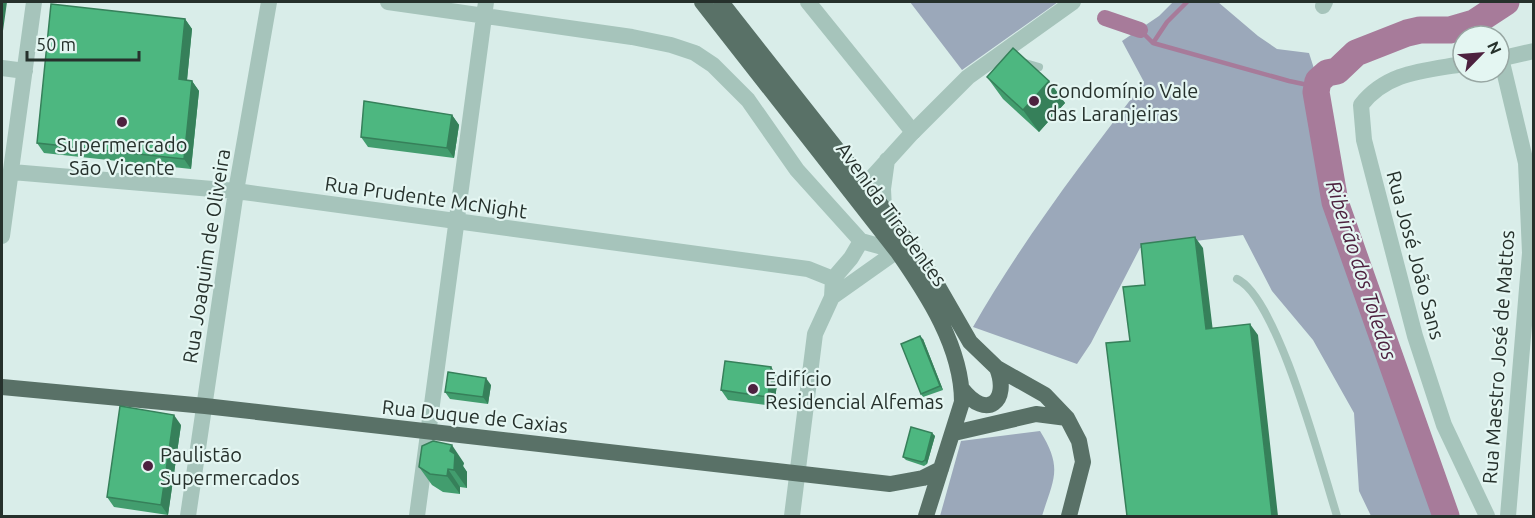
<svg xmlns="http://www.w3.org/2000/svg" width="1535" height="518" font-family="Ubuntu,sans-serif">
<style>
.green{fill:#9ba8ba}
.lines{fill:none;stroke-linecap:round;stroke-linejoin:round}
.stream{stroke:#a77b9a;stroke-width:4.5}
.canal{stroke:#a77b9a;stroke-width:16}
.river{stroke:#a77b9a;stroke-width:27}
.service{stroke:#a6c4bb;stroke-width:8}
.minor{stroke:#a6c4bb;stroke-width:16}
.tertiary{stroke:#a6c4bb;stroke-width:16}
.primary{stroke:#597167;stroke-width:16}
.wall{fill:#429d6e}
.shaded-wall{fill:#36805a}
.building{fill:#4db780;stroke:#36805a;stroke-width:1.5}
.poi-dot{fill:#4d213f;stroke:#e4f6f2;stroke-width:2}
.labels{text-anchor:middle;dominant-baseline:central;stroke-width:4.5;stroke-linejoin:round;paint-order:stroke}
.poi-label{font-size:20px;fill:#26312c;stroke:#e4f6f2;text-anchor:start}
.street-label{font-size:20px;fill:#26312c;stroke:#e4f6f2}
.water-label{font-size:21px;font-style:italic;fill:#4d213f;stroke:#e4f6f2}
</style>
<rect width="100%" height="100%" fill="#d9ede9"/>
<path class="green" d="M 910,2 L 1058,2 L 962,70 Z
M 1173,2 L 1218,2 L 1258,36 L 1277,49 L 1309,53 L 1318,81 L 1316,92 L 1335,202 L 1446,516 L 1371,516 L 1359,491 L 1354,413 L 1313,340 L 1272,291 L 1243,235 L 1140,248 L 1091,343 L 1077,364 L 973,327 C 1022,241 1084,160 1144,82 L 1122,41 L 1159,16 Z
M 1040,431 C 1063,468 1054,478 1042,516 L 940,516 L 961,441 Z"/>
<g class="lines">
<path class="stream" d="M 1105,18 L 1140,30 L 1153,43 L 1289,81 L 1308,85 L 1318,81
M 1153,43 L 1167,22 L 1187,2"/>
<path class="canal" d="M 1105,18 L 1140,30"/>
<path class="river" d="M 1446,516 L 1335,202 L 1316,92 L 1318,81 L 1327,73 L 1337,71 L 1356,53 L 1407,33 L 1420,30 L 1450,30 L 1474,23 L 1506,2"/>
<path class="service" d="M 1022,62 L 1039,67
M 1237,279 C 1278,298 1322,469 1337,516"/>
<path class="minor" d="M 388,2 L 632,37 L 671,45 L 695,53 L 713,65 L 748,100 L 797,170 L 861,241 L 897,251
M 808,2 L 913,132
M 1323,6 L 1325,2
M 1501,58 L 1526,163 L 1530,253 L 1508,516
M 1499,59 L 1534,51
M 1463,64 C 1423,71 1387,72 1361,105 L 1364,140 L 1415,336 L 1444,425 L 1487,516
M 2,68 L 25,71
M 12,172 L 236,191 L 808,269 L 833,279
M 2,236 L 34,2
M 833,279 L 851,258 L 861,241
M 832,297 L 897,251
M 188,516 L 236,191 L 269,2
M 417,516 L 486,2
M 792,516 L 815,334 L 832,297 L 833,279"/>
<path class="tertiary" d="M 865,185 L 913,132 L 968,77 L 1073,2
M 884,209 L 883,189 L 887,160"/>
<path class="primary" d="M 702,2 L 897,251 C 927,294 962,347 962,402 L 926,516
M 721,2 L 884,209 L 932,276 L 970,342 L 997,368 L 1045,395 L 1067,418 L 1079,441 L 1083,462 L 1069,516
M 2,387 L 205,406 L 890,484 L 923,478 L 941,469
M 962,389 C 987,421 1010,401 997,368
M 954,433 L 1036,414 L 1067,418"/>
</g>
<path class="wall" d="M 185,19 L 192,29 L 187,80 L 192,81 L 199,91 L 191,169 L 44,153 L 37,143 Z
M 987,77 L 1049,81 L 1065,103 L 1039,132 L 1003,99 Z
M 452,115 L 459,125 L 454,158 L 368,147 L 361,137 Z
M 923,339 L 943,390 L 923,397 L 921,394 Z
M 771,367 L 778,377 L 774,406 L 728,400 L 721,390 Z
M 491,385 L 488,404 L 450,399 L 445,392 Z
M 181,425 L 168,515 L 114,507 L 107,497 Z
M 932,433 L 935,436 L 927,464 L 924,466 L 906,460 L 903,457 Z
M 464,463 L 463,466 L 467,472 L 467,488 L 460,487 L 460,494 L 443,492 L 432,485 L 419,467 Z"/>
<path class="shaded-wall" d="M 2,2 L 7,2 L 2,38 Z
M 185,19 L 192,29 L 186,90 L 179,79 Z
M 192,81 L 199,91 L 191,169 L 184,159 Z
M 1049,81 L 1065,103 L 1039,132 L 1023,110 Z
M 452,115 L 459,125 L 454,158 L 447,148 Z
M 1195,237 L 1203,248 L 1214,340 L 1206,329 Z
M 1250,324 L 1258,335 L 1278,516 L 1272,516 Z
M 920,336 L 923,339 L 943,390 L 940,386 Z
M 771,367 L 778,377 L 774,406 L 768,397 Z
M 486,378 L 491,385 L 488,404 L 483,397 Z
M 174,415 L 181,425 L 168,515 L 161,505 Z
M 932,433 L 935,436 L 927,464 L 925,460 Z
M 452,445 L 464,463 L 463,466 L 467,472 L 467,488 L 454,470 L 450,451 Z
M 448,469 L 460,487 L 460,494 L 447,476 Z"/>
<path class="building" d="M 51,4 L 185,19 L 179,79 L 192,81 L 184,159 L 37,143 Z
M 1013,48 L 1049,81 L 1023,110 L 987,77 Z
M 364,101 L 452,115 L 447,148 L 361,137 Z
M 1195,237 L 1206,329 L 1250,324 L 1272,516 L 1127,516 L 1106,343 L 1130,341 L 1123,287 L 1145,285 L 1141,244 Z
M 920,336 L 940,386 L 921,394 L 901,344 Z
M 725,361 L 771,367 L 768,397 L 721,390 Z
M 448,372 L 486,378 L 483,397 L 445,392 Z
M 120,406 L 174,415 L 161,505 L 107,497 Z
M 911,427 L 932,433 L 925,460 L 922,462 L 903,457 Z
M 433,441 L 452,445 L 450,451 L 455,454 L 454,470 L 448,469 L 447,476 L 430,474 L 419,467 L 422,446 Z"/>
<g class="poi-dot">
<circle cx="1034" cy="101" r="6"/>
<circle cx="122" cy="122" r="6"/>
<circle cx="753" cy="389" r="6"/>
<circle cx="148" cy="466" r="6"/>
</g>
<g class="labels">
<g class="poi-label">
<text x="1046" y="90">Condomínio Vale<tspan x="1046" dy="23">das Laranjeiras</tspan></text>
<text x="122" y="144" text-anchor="middle">Supermercado<tspan x="122" dy="23">São Vicente</tspan></text>
<text x="765" y="378">Edifício<tspan x="765" dy="23">Residencial Alfemas</tspan></text>
<text x="160" y="454">Paulistão<tspan x="160" dy="23">Supermercados</tspan></text>
</g>
<g class="street-label">
<text transform="translate(426 197) rotate(8)">Rua Prudente McNight</text>
<text transform="translate(892 214) rotate(54)">Avenida Tiradentes</text>
<text transform="translate(1416 255) rotate(75)">Rua José João Sans</text>
<text transform="translate(206 256) rotate(-81)">Rua Joaquim de Oliveira</text>
<text transform="translate(1498 357) rotate(-86)">Rua Maestro José de Mattos</text>
<text transform="translate(475 416) rotate(6)">Rua Duque de Caxias</text>
</g>
<g class="water-label">
<text transform="translate(1362 270) rotate(72)">Ribeirão dos Toledos</text>
</g>
</g>
<rect width="1535" height="518" fill="none" stroke="#26312c" stroke-width="6"/>
<g transform="translate(1481 54) rotate(65)"><circle r="28" fill="#e4f6f2" stroke="#98a7a3" stroke-width="1.5"/>
<path d="M0-4.5L10 22L0 15L-10 22Z" fill="#4d213f"/>
<text y="-9" font-size="16" font-weight="bold" text-anchor="middle" fill="#26312c">N</text>
</g>
<path d="M27 51v9h112v-9" fill="none" stroke="#26312c" stroke-width="3"/>
<text x="36" y="51" font-size="18" fill="#26312c" stroke="#e4f6f2" stroke-width="4.5" paint-order="stroke">50 m</text>
</svg>
